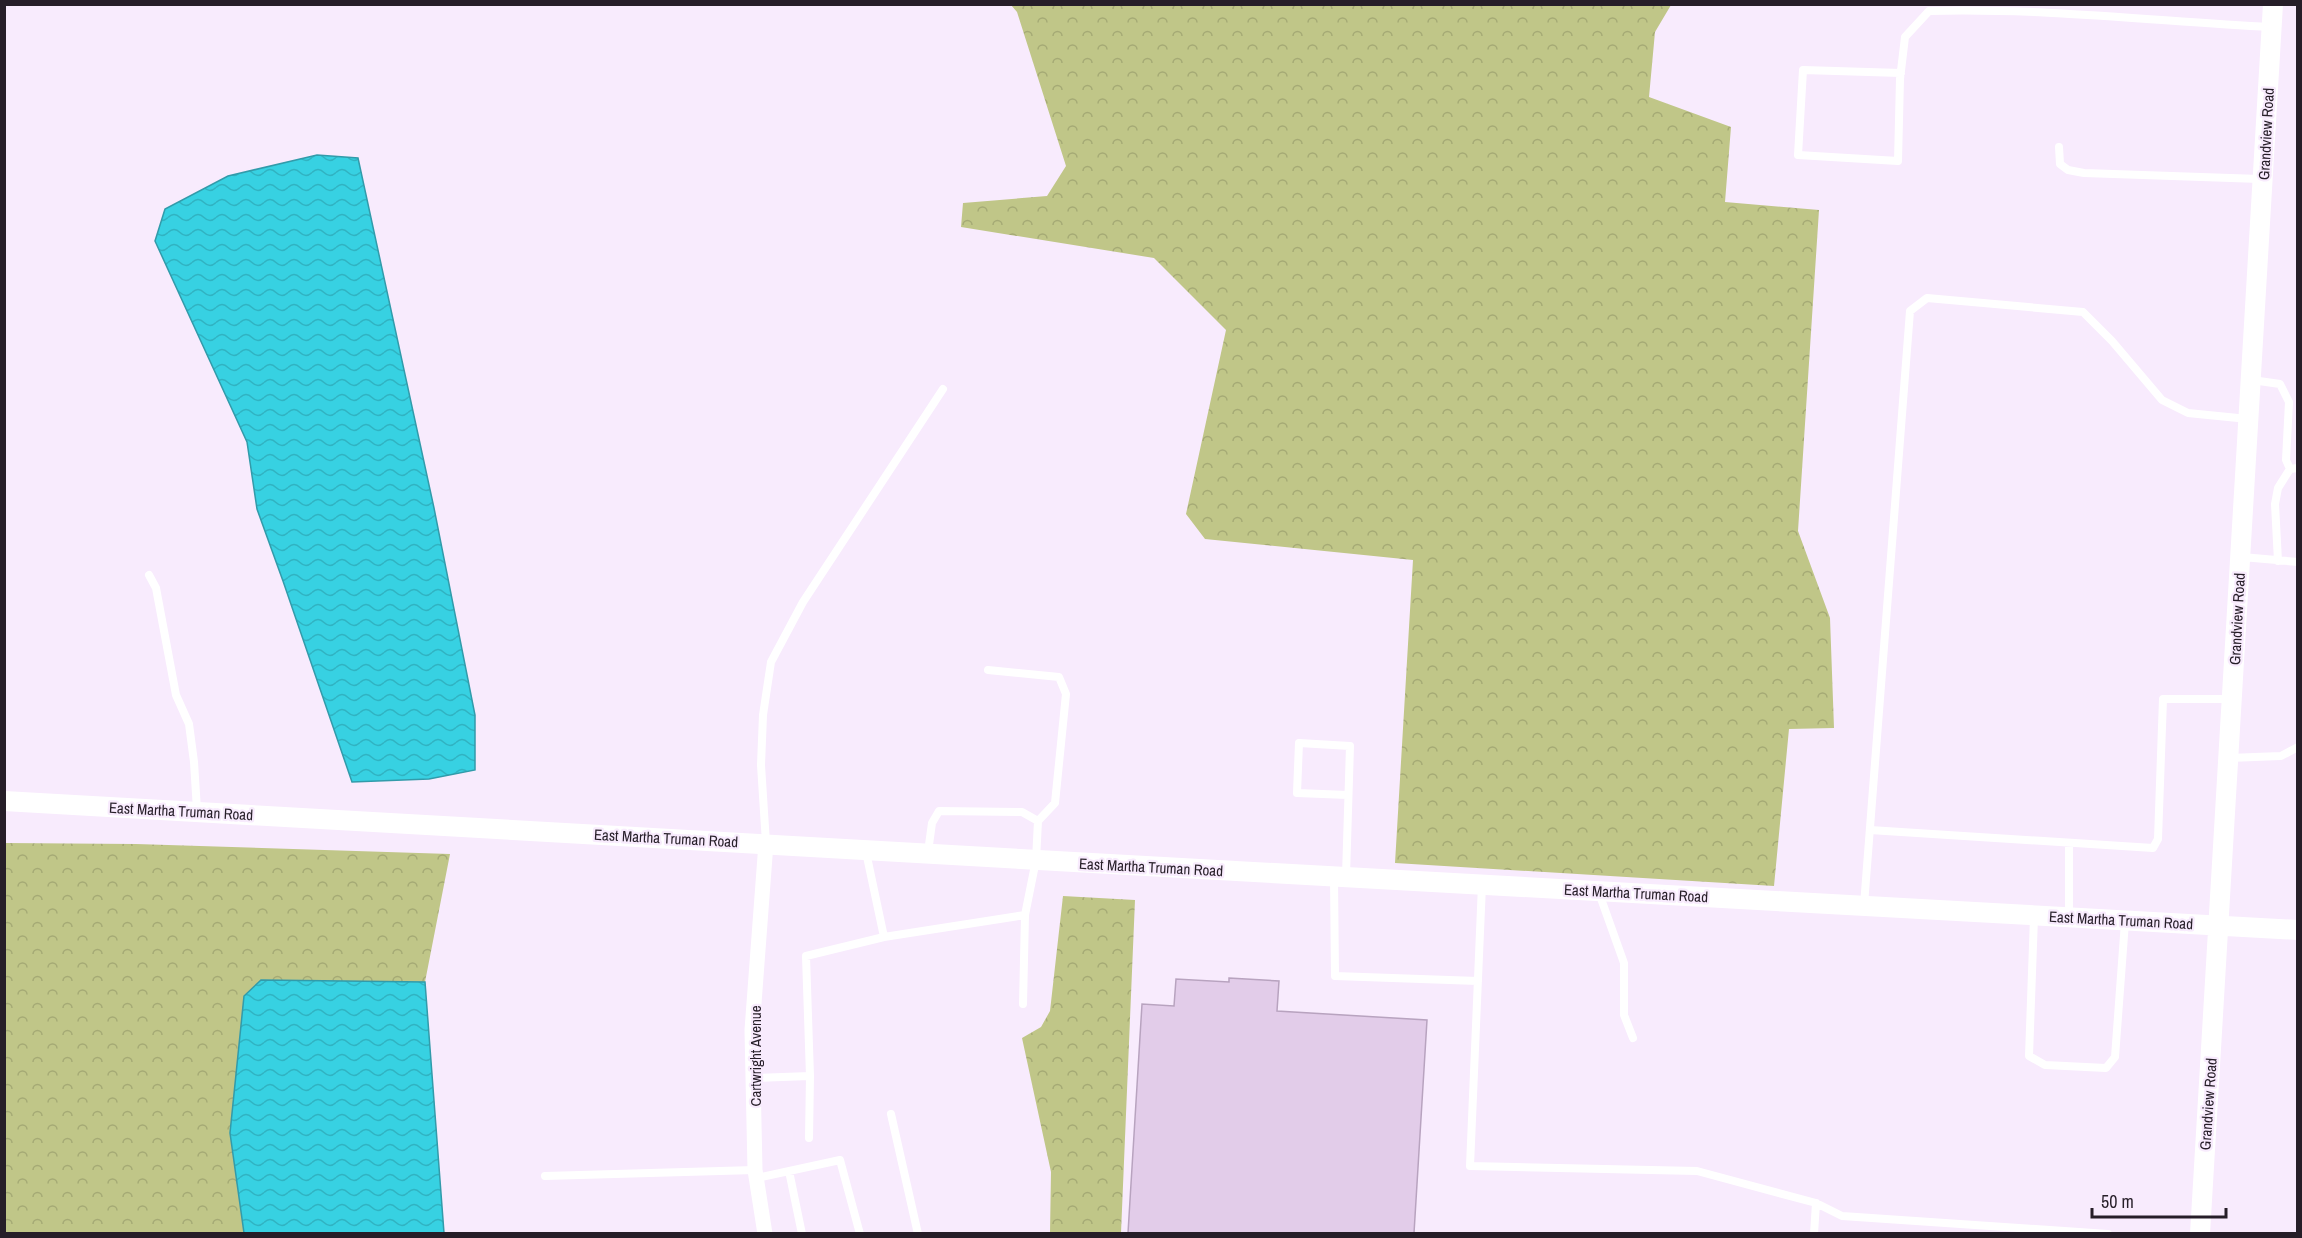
<svg xmlns="http://www.w3.org/2000/svg" width="2302" height="1238" font-family="'Archivo Narrow',sans-serif">
<style>
.forest{fill:url(#forest-crowns)}
.water{fill:url(#water-waves);stroke:#329baa;stroke-width:1.5}
.building{fill:#e2cce9;stroke:#b8a3bf;stroke-width:1.5}
.lines{fill:none;stroke-linecap:round;stroke-linejoin:round}
.lane{stroke:#fff;stroke-width:8}
.street{stroke:#fff;stroke-width:15}
.secondary{stroke:#fff;stroke-width:20}
.labels{text-anchor:middle;dominant-baseline:central;stroke-width:4.5;stroke-linejoin:round;paint-order:stroke}
.street-label{font-size:15px;fill:#261e28;stroke:#f8ebfd}
</style>
<defs>
<pattern id="forest-crowns" width="20" height="18" patternUnits="userSpaceOnUse" patternTransform="scale(1.5)"><rect width="20" height="18" fill="#c0c688"/><path d="M2 6a3 3 0 1 1 6 0M12 15a3 3 0 1 1 6 0" fill="none" stroke="#a5aa75"/></pattern>
<pattern id="water-waves" width="16" height="10" patternUnits="userSpaceOnUse" patternTransform="scale(1.5)"><rect width="16" height="10" fill="#37d1e2"/><path d="M0 5q4-4 8 0t8 0" fill="none" stroke="#30b3c2"/></pattern>
</defs>
<rect width="100%" height="100%" fill="#f8ebfd"/>
<path class="forest" d="M 1011,5 L 1671,5 L 1655,32 L 1649,97 L 1731,127 L 1725,202 L 1819,210 L 1798,531 L 1830,618 L 1834,728 L 1789,729 L 1774,886 L 1395,863 L 1413,560 L 1205,539 L 1186,514 L 1226,330 L 1154,258 L 961,227 L 963,203 L 1047,196 L 1066,166 L 1017,12 Z
M 5,843 L 136,844 L 450,854 L 425,982 L 261,980 L 230,1133 L 244,1233 L 5,1234 Z
M 1063,896 L 1135,900 L 1121,1233 L 1050,1233 L 1051,1172 L 1022,1038 L 1041,1027 L 1050,1011 Z"/>
<path class="water" d="M 317,155 L 358,158 L 434,508 L 475,715 L 475,770 L 429,779 L 352,782 L 283,581 L 257,509 L 247,442 L 155,241 L 165,209 L 228,176 Z
M 261,980 L 425,982 L 444,1233 L 244,1233 L 230,1133 L 244,996 Z"/>
<path class="building" d="M 1229,978 L 1279,981 L 1277,1011 L 1427,1020 L 1414,1233 L 1128,1233 L 1142,1004 L 1174,1006 L 1176,979 L 1229,982 Z"/>
<g class="lines">
<path class="lane" d="M 1901,73 L 1803,70 L 1798,155 L 1898,161 L 1900,79 L 1905,37 L 1929,11 C 2043,8 2156,21 2270,27
M 2059,147 L 2060,164 L 2068,170 L 2084,173 L 2260,179
M 2252,380 L 2280,384 L 2289,402 L 2286,460 L 2290,469 L 2298,468
M 2242,557 L 2298,562
M 2278,561 L 2275,504 L 2278,488 L 2290,469
M 149,575 L 156,588 L 176,695 L 189,724 L 194,762 L 197,810
M 988,670 L 1059,677 L 1066,694 L 1055,803 L 1038,821
M 2229,758 L 2281,756 L 2298,747
M 1870,830 L 2153,848 L 2158,839 L 2163,699 L 2231,699
M 766,843 L 761,765 L 763,715 L 771,662 L 803,602 L 943,389
M 1346,876 L 1350,746 L 1299,743 L 1297,793 L 1348,795
M 1334,878 L 1335,976 L 1478,981
M 1482,885 L 1470,1166 L 1697,1171 L 1816,1203 L 1842,1216 L 2108,1234
M 1599,893 L 1624,963 L 1624,1015 L 1633,1038
M 1864,905 L 1910,311 L 1927,298 L 2083,312 L 2112,341 L 2162,400 L 2188,413 L 2248,419
M 2069,916 L 2069,843
M 2034,917 L 2029,1056 L 2045,1065 L 2106,1068 L 2115,1057 L 2125,922
M 884,937 L 1025,915 L 1036,860 L 1038,821 L 1022,812 L 939,811 L 932,823 L 928,852
M 1023,1004 L 1025,915
M 754,1078 L 810,1076 L 806,956 L 884,937 L 866,852
M 891,1114 L 918,1234
M 809,1138 L 810,1076
M 789,1171 L 802,1234
M 545,1176 L 755,1170
M 757,1178 L 840,1160 L 860,1234
M 1814,1234 L 1816,1203"/>
<path class="street" d="M 765,1234 L 755,1170 L 752,1030 L 766,843"/>
<path class="secondary" d="M 4,801 L 1092,863 L 2298,930
M 2200,1234 L 2273,4"/>
</g>
<g class="labels">
<g class="street-label">
<text transform="translate(2266 134) rotate(-87)">Grandview Road</text>
<text transform="translate(2237 619) rotate(-87)">Grandview Road</text>
<text transform="translate(181 811) rotate(3)">East Martha Truman Road</text>
<text transform="translate(666 838) rotate(3)">East Martha Truman Road</text>
<text transform="translate(1151 867) rotate(3)">East Martha Truman Road</text>
<text transform="translate(1636 893) rotate(3)">East Martha Truman Road</text>
<text transform="translate(2121 920) rotate(3)">East Martha Truman Road</text>
<text transform="translate(755 1056) rotate(-90)">Cartwright Avenue</text>
<text transform="translate(2208 1104) rotate(-86)">Grandview Road</text>
</g>
</g>
<rect width="2302" height="1238" fill="none" stroke="#261e28" stroke-width="12"/>
<path d="M2092 1208v9h134v-9" fill="none" stroke="#261e28" stroke-width="3"/>
<text x="2101" y="1208" font-size="18" fill="#261e28" stroke="#f8ebfd" stroke-width="4.5" paint-order="stroke">50 m</text>
</svg>
